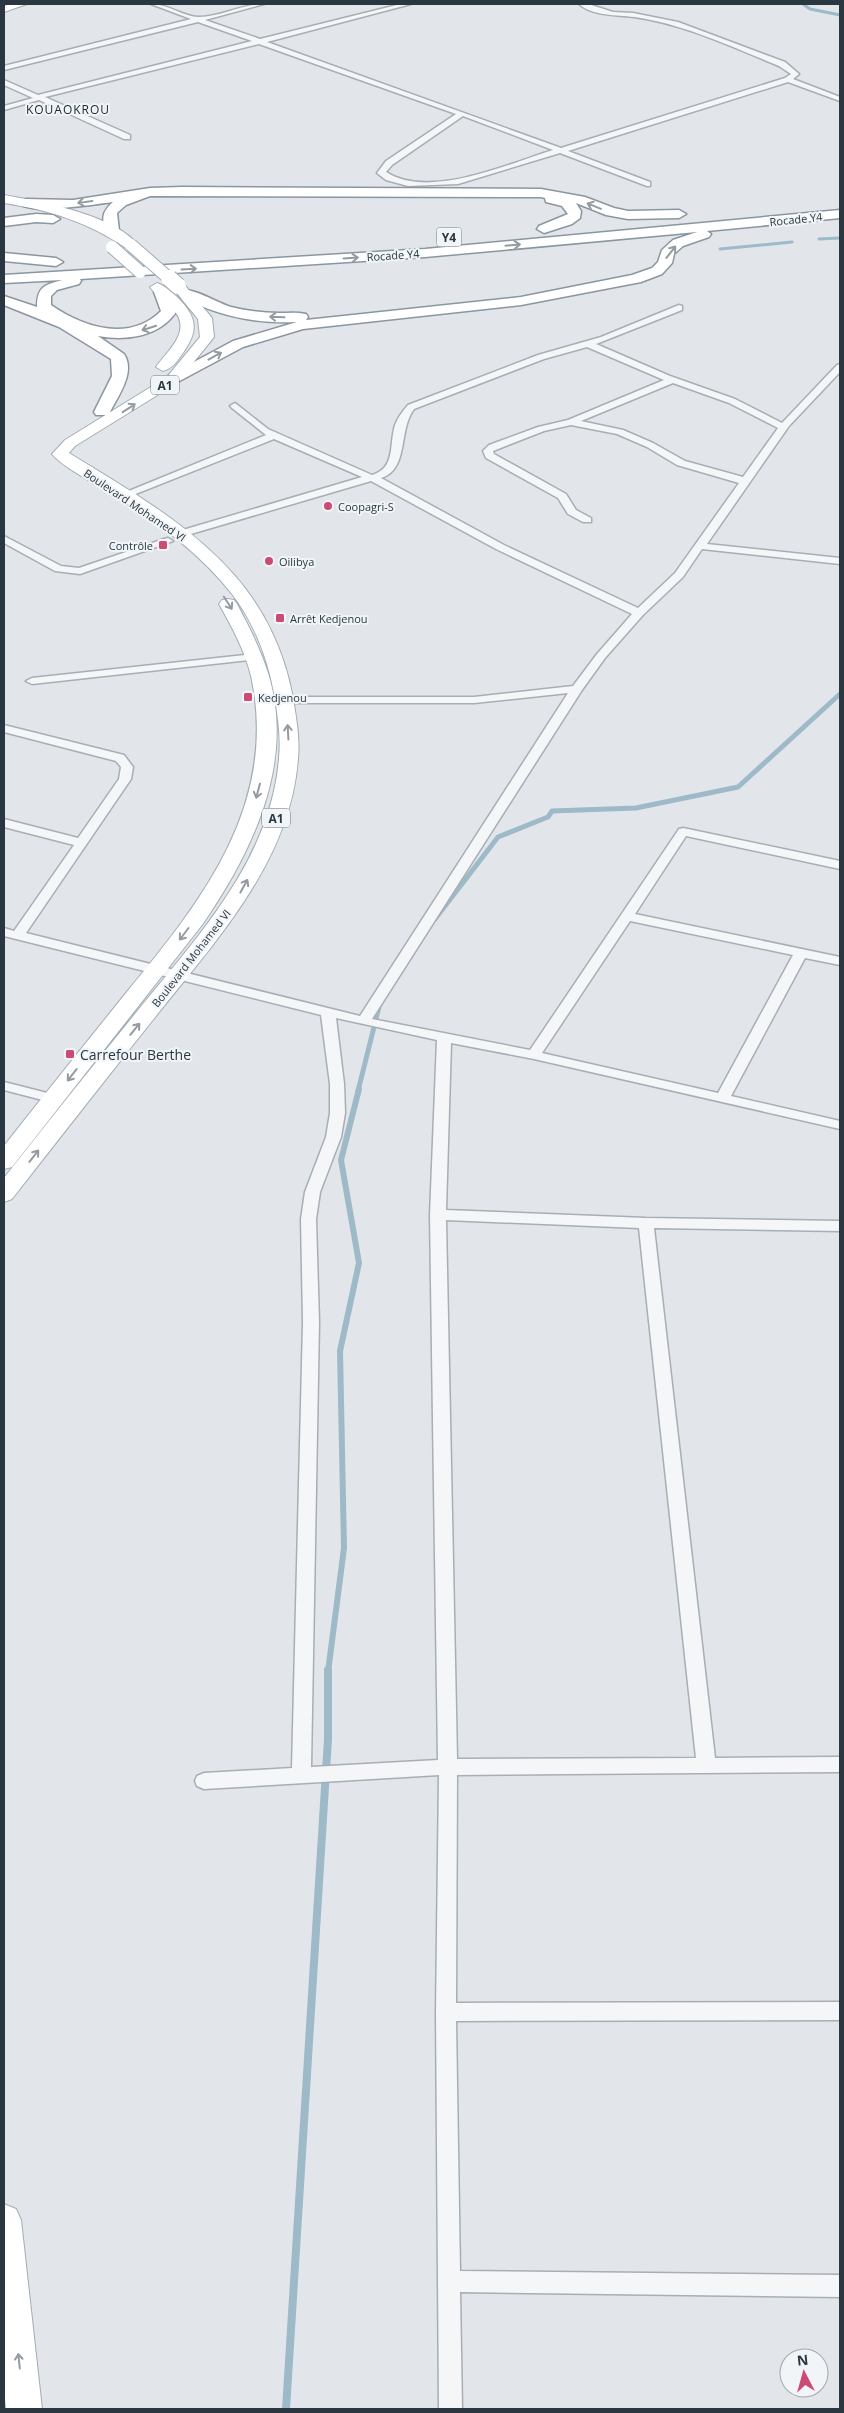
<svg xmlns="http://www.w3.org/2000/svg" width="844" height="2413" font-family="'Open Sans',sans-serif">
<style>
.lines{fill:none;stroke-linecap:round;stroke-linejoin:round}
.stream-far3{stroke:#9ebac9;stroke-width:3}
.stream-far2{stroke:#9ebac9;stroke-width:5}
.stream-far1{stroke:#9ebac9;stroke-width:6}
.stream{stroke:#9ebac9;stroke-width:8}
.minor-casing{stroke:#a7aeb4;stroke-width:3}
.primary-casing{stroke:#a1adb5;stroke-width:2}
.trunk-casing{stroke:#8a96a0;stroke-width:3}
.minor{fill:#f4f6f8;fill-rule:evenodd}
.primary{fill:#fff;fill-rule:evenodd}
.trunk{fill:#fff;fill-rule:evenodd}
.primary-bridge-far1-casing{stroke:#a1adb5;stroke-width:14;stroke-linecap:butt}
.primary-bridge-casing{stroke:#a1adb5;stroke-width:18;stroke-linecap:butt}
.primary-bridge-far1{stroke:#fff;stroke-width:12}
.primary-bridge{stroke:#fff;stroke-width:16}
.oneway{stroke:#949ba0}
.poi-dot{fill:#cb4b75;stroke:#f1f5f7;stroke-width:2}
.labels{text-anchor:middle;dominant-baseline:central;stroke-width:4;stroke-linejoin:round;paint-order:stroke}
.far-street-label{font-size:11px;fill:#2a3741;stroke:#f1f5f7}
.far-poi-label{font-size:11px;fill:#2a3741;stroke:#f1f5f7;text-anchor:start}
.far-neighbourhood-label{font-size:12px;letter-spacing:1px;fill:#1c2832;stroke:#f1f5f7}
.shield{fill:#f1f5f7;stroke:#667078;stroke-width:1}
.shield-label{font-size:12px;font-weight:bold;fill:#2a3741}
.poi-label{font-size:14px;fill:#2a3741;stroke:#f1f5f7;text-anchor:start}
</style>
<rect width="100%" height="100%" fill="#e2e6ea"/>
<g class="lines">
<path class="stream-far3" d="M 803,4 L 810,9 L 840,15
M 819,239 L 840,238
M 720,249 L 792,242"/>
<path class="stream-far2" d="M 435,919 L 498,837 L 548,817 L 552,811 L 636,808 L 738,787 L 840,694
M 358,1091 L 380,1003"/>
<path class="stream-far1" d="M 328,1672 L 344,1548 L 340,1351 L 359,1263 L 341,1160 L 359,1089"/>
<path class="stream" d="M 286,2409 L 328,1739 L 328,1670"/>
<g class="minor-casing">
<path id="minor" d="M 151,4 C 168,4 184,17 199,17 C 220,17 242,4 264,4 L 205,20 L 260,39 L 401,4 L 411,4 L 267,42 L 561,148 L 785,78 L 791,74 L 779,66 C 732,47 684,24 634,17 C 617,15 592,16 579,4 L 588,4 L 613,12 L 633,13 L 678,22 L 785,62 L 799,74 L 793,79 L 840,97 L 840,101 L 788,82 L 568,151 L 650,182 L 650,186 L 647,186 L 560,153 L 458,184 L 408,186 L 386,180 L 377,173 L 386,161 L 456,114 L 259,44 L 45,97 L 130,135 L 130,139 L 124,139 L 39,100 L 4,110 L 4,106 L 33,98 L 4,85 L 4,80 L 38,95 L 252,41 L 198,22 L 4,70 L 4,66 L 191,19 ZM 463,116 L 553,150 C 508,164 429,200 386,172 L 392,165 Z
M 679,305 L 682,306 L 682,310 L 596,344 L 670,376 L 735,399 L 782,423 L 837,365 L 840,364 L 840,372 L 789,426 L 707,544 L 840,558 L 840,564 L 702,549 L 683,577 L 643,615 L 605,658 L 582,690 L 372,1019 L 530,1050 L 679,829 L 683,828 L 840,861 L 840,869 L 686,836 L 635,914 L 840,957 L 840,965 L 805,958 L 731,1096 L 840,1121 L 840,1129 L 534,1059 L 451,1043 L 446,1210 L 646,1218 L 840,1221 L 840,1231 L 654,1228 L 715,1758 L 840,1757 L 840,1772 L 457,1775 L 456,2003 L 840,2002 L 840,2020 L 456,2021 L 460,2271 L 840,2275 L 840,2297 L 460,2292 L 462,2409 L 439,2409 L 436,2012 L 439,1775 L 204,1789 L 197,1786 L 195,1781 L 197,1776 L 204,1773 L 292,1768 L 303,1322 L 301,1219 L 305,1192 L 326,1137 L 330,1113 L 330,1084 L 321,1015 L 4,936 L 4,928 L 14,931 L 74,845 L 4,827 L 4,819 L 78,838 L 119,779 L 121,767 L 116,761 L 4,732 L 4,725 L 124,755 L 133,767 L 131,779 L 26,933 L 360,1016 L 568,693 L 474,703 L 285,703 L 279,700 L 285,697 L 474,697 L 573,686 L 597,654 L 632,614 L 496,549 L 371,481 L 184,536 L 176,536 L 176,532 L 362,477 L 274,439 L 128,497 L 120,497 L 119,495 L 266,435 L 232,408 L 230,406 L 235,403 L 268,429 L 372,475 C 396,468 389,444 395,425 C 398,417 403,411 408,405 L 538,355 L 601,337 ZM 587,347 L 664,380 L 568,420 L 538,427 L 489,445 L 483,451 L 486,458 L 558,498 L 568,514 L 583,522 L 591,522 L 591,518 L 576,510 L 566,494 L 494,454 L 493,451 L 544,431 L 571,425 L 617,434 L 647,447 L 677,465 L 739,483 L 675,573 L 638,608 L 504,545 L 381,478 C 409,470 398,430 414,409 L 544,359 ZM 673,383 L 729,403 L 778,428 L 743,477 L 685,461 L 653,443 L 623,430 L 581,421 ZM 630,921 L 793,955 L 718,1093 L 542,1053 ZM 336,1018 L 437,1040 L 430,1215 L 438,1760 L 311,1767 L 319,1322 L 316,1219 L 320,1192 L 341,1137 L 345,1113 L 344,1084 ZM 446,1220 L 639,1228 L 696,1758 L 457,1759 Z
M 4,536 L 61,566 L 79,568 L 164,539 L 168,538 L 173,541 L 80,574 L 55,571 L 4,543 Z
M 254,654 L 260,657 L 258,659 L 32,684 L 26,681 L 32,678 Z
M 4,1082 L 59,1096 L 61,1099 L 54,1103 L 4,1090 Z"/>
</g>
<g class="primary-casing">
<path id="primary" d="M 11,4 L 27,4 L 4,12 L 4,6 Z
M 4,195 C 39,201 115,215 138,245 L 131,249 L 126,248 C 88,222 49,210 4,203 Z
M 178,282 L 183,283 L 212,318 L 214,337 L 177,383 L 75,446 L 69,453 C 127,489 190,524 235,576 C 265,610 285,653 293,698 C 296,717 300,738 298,758 C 291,862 213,944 152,1021 C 105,1080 58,1140 12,1199 L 4,1202 L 4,1178 C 47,1123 91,1068 135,1014 C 196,938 271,860 279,758 C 281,738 278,718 275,699 C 269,662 255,624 232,594 C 200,553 157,522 113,494 C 98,485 62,467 52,454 L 65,440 L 167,377 L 200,337 L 198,319 L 171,286 Z
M 157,283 C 164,285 170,291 176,296 C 199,318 199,332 180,357 C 176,363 171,369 163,371 L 156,367 C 168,350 193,331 173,309 C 166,302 156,296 150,287 Z
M 228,599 L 234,600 L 237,604 C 249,627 260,648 268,673 C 296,762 252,853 202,925 L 12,1167 L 4,1169 L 4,1146 C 44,1095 85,1044 126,993 C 202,901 279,804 251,676 C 245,651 232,627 219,604 L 222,600 Z
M 4,2204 L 16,2209 L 21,2220 L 42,2409 L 6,2409 L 4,2390 Z"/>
</g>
<g class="trunk-casing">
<path id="trunk" d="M 182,187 L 541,189 L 585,197 L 614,208 L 628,211 L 679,210 L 686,214 L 679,218 L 628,219 L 606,215 L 576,203 L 581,211 L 580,218 L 572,224 L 544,233 L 537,229 L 539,226 L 568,214 L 562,206 L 546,202 L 545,198 L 541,197 L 150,196 L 126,205 L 117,213 L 119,231 L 112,235 L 105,231 C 102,217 102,212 113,202 C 97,204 29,215 19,203 L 26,199 L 73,200 L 150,188 Z
M 840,210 L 840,218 L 707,231 L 711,234 L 709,237 L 683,246 L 674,254 L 672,263 L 662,274 L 641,282 L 521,305 L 303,329 L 243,347 L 172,385 L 166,383 L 164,380 L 166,377 L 233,341 L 297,322 C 256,324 217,316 180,296 L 178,293 L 180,290 C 192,287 218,303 231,307 C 247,311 263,313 279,313 C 288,313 297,312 306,314 L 308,317 L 306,320 L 521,297 L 632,275 L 652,268 L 658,262 L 662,250 L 673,240 L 697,232 L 425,257 L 80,279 L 81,281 L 79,284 L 57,290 L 51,296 L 51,305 C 84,328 130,342 161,311 L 154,292 L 161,288 L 168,292 L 176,312 C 159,337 126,341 98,336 L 124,354 C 136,372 118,396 110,412 L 108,415 L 96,415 L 94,412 L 112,376 L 111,359 L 59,327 L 4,305 L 4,296 L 37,307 C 37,287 44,285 62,280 L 4,283 L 4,275 L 425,249 Z
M 36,214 L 53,215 L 60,219 L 53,223 L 36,222 L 4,226 L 4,218 Z
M 4,253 L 56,258 L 63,262 L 56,266 L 4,261 Z"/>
</g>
<use href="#minor" class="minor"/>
<use href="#primary" class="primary"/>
<use href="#trunk" class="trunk"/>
<g class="primary-bridge-far1-casing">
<path id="primary-bridge-far1" d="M 131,245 L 171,280
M 112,247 L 140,272"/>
</g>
<g class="primary-bridge-casing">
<path id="primary-bridge" d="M 169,278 L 178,286"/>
</g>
<use href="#primary-bridge-far1" class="primary-bridge-far1"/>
<use href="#primary-bridge" class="primary-bridge"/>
</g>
<defs><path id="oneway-shaft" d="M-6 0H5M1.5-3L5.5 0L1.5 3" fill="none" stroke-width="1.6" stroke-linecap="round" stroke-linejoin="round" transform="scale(1.25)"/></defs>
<g class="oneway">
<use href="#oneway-shaft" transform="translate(85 202) rotate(172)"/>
<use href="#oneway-shaft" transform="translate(594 206) rotate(-158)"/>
<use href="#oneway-shaft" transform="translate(513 245) rotate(-5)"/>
<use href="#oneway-shaft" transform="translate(671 252) rotate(-52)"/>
<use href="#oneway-shaft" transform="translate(351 258) rotate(-4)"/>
<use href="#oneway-shaft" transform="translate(189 269) rotate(-3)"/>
<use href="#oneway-shaft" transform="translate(277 317) rotate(-178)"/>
<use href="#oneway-shaft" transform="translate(149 328) rotate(162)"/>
<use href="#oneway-shaft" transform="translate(215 356) rotate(-29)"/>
<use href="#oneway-shaft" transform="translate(129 408) rotate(-33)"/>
<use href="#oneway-shaft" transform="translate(228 603) rotate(57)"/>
<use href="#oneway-shaft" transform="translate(288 732) rotate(-93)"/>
<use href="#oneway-shaft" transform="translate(258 791) rotate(105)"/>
<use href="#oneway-shaft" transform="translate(244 886) rotate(-61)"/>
<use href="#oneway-shaft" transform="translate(184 934) rotate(127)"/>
<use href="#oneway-shaft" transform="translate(135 1029) rotate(-51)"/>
<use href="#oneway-shaft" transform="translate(72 1075) rotate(128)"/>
<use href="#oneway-shaft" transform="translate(34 1156) rotate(-52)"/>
<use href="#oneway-shaft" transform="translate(19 2361) rotate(-96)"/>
</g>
<g class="poi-dot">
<circle cx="328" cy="506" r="5"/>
<rect x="158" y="540" width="10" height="10" rx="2.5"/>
<circle cx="269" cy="561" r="5"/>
<rect x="275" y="613" width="10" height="10" rx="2.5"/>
<rect x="243" y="692" width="10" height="10" rx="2.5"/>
<rect x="65" y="1049" width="10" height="10" rx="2.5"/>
</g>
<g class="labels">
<g class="far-street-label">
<text transform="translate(796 219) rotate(-6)">Rocade Y4</text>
<text transform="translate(393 255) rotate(-4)">Rocade Y4</text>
<text transform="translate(135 505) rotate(34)">Boulevard Mohamed VI</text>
<text transform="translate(191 958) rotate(-52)">Boulevard Mohamed VI</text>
</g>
<g class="far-poi-label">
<text x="338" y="506">Coopagri-S</text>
<text x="153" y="545" text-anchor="end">Contrôle</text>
<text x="279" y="561">Oilibya</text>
<text x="290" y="618">Arrêt Kedjenou</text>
<text x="258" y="697">Kedjenou</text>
</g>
<g class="far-neighbourhood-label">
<text x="68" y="109">KOUAOKROU</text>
</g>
<g class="shield">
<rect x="436.5" y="227.5" width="25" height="19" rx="4"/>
<rect x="151" y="375.5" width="28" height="19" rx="4"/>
<rect x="262" y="808.5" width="28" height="19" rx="4"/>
</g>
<g class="shield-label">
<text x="449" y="237">Y4</text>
<text x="165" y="385">A1</text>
<text x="276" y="818">A1</text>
</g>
<g class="poi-label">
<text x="80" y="1054">Carrefour Berthe</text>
</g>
</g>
<rect width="844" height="2413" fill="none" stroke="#2a3741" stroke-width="10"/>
<g transform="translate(804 2373) rotate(354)"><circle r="24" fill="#f1f5f7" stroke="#a1a9ae"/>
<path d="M0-4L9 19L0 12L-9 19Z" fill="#cb4b75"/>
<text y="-8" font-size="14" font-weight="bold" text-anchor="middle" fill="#2a3741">N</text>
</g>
</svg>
